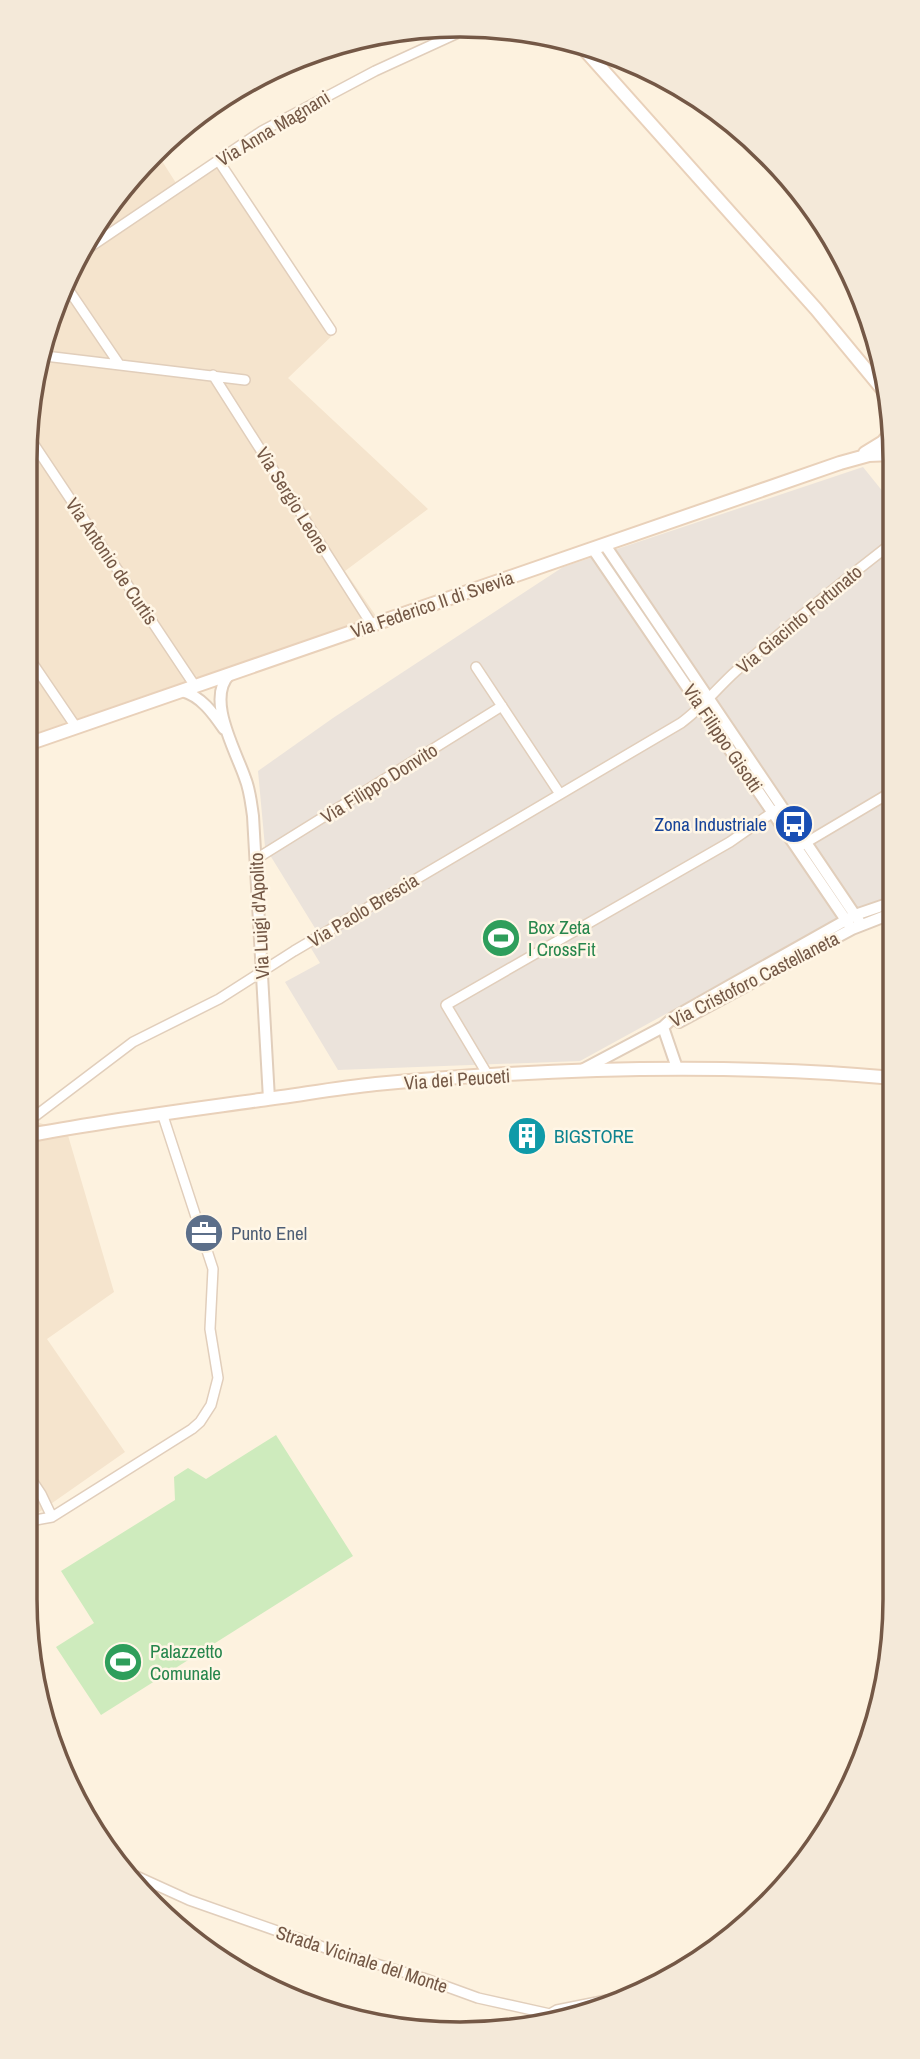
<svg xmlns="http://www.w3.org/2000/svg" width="920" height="2059" font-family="'Archivo Narrow',sans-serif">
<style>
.residential{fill:#f5e4cd}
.industrial{fill:#ebe3db}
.green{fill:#ceebbd}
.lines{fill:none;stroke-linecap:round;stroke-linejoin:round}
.minor-casing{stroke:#e1cebb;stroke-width:12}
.tertiary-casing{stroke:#e1cebb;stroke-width:14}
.secondary-casing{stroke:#e9d1ba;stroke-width:16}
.minor{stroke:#fff;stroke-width:9}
.tertiary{stroke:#fff;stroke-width:10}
.secondary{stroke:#fff;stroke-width:12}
.labels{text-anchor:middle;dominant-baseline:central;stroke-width:5;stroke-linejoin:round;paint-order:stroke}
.street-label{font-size:19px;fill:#745846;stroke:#fff6e6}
.transit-label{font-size:19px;fill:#164399;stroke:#fff6e6;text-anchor:end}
.leisure-label{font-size:19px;fill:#27864d;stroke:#fff6e6;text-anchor:start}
.culture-label{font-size:19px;fill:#0d838f;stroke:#fff6e6;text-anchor:start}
.service-label{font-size:19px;fill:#4e5e75;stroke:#fff6e6;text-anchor:start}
.rim{fill:none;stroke:#745846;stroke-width:3.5}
</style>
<rect width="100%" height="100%" fill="#fdf2df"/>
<path class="residential" d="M 155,150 L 176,183 L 222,157 L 337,331 L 288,378 L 428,509 L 345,571 L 376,616 L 25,737 L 25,460 L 58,294 Z
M 25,1118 L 67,1132 L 114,1292 L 47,1339 L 125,1452 L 25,1522 Z"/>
<path class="industrial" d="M 863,467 L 892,503 L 893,897 L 839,919 L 580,1061 L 338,1070 L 285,982 L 320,963 L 306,940 L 318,933 L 265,847 L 258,771 L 333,718 L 563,567 Z"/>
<path class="green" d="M 276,1435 L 353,1556 L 101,1715 L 56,1647 L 94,1623 L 61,1571 L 175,1500 L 174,1477 L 188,1468 L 206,1479 Z"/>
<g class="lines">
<g class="minor-casing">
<path id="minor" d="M 218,160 L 331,330
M 87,249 L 262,131 L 375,71 L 471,27
M 64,283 L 119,364
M 45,356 L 245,380
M 213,375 L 372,625
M 29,437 L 195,686
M 25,652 L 76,727
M 476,667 L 560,794
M 802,845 L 893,791
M 256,859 L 502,706
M 489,1077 L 446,1005 L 730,842 L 776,810
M 30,1120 L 133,1042 L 219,999 L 294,951 L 681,723 C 702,708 717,688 736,671 C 787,627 839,584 892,543
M 25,1470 L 41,1494 L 52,1517
M 25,1522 L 52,1517 L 192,1429 L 200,1422 L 211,1405 L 218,1378 L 210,1329 L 213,1269 L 162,1113
M 123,1870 L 189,1900 L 340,1953 L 423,1978 L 478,1998 L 550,2014 L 557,2010 L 607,2000"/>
</g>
<g class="tertiary-casing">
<path id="tertiary" d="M 605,545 L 861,924
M 593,549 L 852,929
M 230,674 C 205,698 236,751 245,778 C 250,790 251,803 253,816 L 269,1099
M 182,691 C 201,696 213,713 224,729
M 679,1022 L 852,929 L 893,913
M 663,1027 L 677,1068
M 582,1070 L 663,1027 L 674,1017 L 855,915 L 893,902"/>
</g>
<g class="secondary-casing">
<path id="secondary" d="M 584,49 L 816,309 L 883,390 L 892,411
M 865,453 L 883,442 L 892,431
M 25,745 L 840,463 L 869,455 L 892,454
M 25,1136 C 102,1121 181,1111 260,1100 C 299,1095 337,1088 376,1084 C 546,1068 723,1062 894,1078"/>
</g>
<use href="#minor" class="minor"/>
<use href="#tertiary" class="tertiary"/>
<use href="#secondary" class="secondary"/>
</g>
<defs>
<g id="bus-disc" transform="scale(2.0125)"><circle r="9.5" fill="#1a4fb4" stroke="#fff6e6"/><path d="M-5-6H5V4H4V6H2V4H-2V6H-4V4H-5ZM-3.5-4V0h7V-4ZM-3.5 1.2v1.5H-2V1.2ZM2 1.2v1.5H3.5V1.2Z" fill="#fff"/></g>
<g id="stadium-disc" transform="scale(2.0125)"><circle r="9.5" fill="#2e9e5b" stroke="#fff6e6"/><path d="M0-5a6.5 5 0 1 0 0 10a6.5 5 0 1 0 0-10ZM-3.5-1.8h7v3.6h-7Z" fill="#fff"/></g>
<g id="building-disc" transform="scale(2.0125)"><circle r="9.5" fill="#0f9aa8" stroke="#fff6e6"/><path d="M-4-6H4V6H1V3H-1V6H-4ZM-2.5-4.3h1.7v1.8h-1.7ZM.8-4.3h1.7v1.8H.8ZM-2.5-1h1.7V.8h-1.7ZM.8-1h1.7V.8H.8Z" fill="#fff"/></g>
<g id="office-disc" transform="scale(2.0125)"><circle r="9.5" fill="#5c6f8a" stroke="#fff6e6"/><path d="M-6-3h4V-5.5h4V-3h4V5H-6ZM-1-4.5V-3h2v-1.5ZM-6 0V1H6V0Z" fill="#fff"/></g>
</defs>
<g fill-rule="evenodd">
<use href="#bus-disc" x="794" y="824"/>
<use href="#stadium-disc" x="501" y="938"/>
<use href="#building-disc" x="527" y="1136"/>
<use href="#office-disc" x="204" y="1233"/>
<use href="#stadium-disc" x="123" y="1662"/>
</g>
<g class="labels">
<g class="street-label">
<text transform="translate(273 128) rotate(-31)">Via Anna Magnani</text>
<text transform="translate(293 500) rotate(58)">Via Sergio Leone</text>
<text transform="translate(112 561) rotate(56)">Via Antonio de Curtis</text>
<text transform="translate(432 604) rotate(-19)">Via Federico II di Svevia</text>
<text transform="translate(799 619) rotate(-40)">Via Giacinto Fortunato</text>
<text transform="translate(723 738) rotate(56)">Via Filippo Gisotti</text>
<text transform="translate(379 783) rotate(-32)">Via Filippo Donvito</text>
<text transform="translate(363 910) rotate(-31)">Via Paolo Brescia</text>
<text transform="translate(259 916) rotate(-93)">Via Luigi d'Apolito</text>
<text transform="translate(754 979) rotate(-27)">Via Cristoforo Castellaneta</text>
<text transform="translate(457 1079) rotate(-4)">Via dei Peuceti</text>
<text transform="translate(362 1959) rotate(18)">Strada Vicinale del Monte</text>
</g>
<g class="transit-label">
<text x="767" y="824">Zona Industriale</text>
</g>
<g class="leisure-label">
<text x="528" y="927">Box Zeta<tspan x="528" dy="22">I CrossFit</tspan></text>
<text x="150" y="1651">Palazzetto<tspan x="150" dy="22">Comunale</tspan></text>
</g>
<g class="culture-label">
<text x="554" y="1136">BIGSTORE</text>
</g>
<g class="service-label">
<text x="231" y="1233">Punto Enel</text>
</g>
</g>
<path d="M0 0H920V2059H0ZM460 37H460A423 423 0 0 1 883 460V1599A423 423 0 0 1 460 2022H460A423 423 0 0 1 37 1599V460A423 423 0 0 1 460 37Z" fill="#f4e9d9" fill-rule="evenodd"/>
<path class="rim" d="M460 37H460A423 423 0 0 1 883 460V1599A423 423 0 0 1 460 2022H460A423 423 0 0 1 37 1599V460A423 423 0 0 1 460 37Z"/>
</svg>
